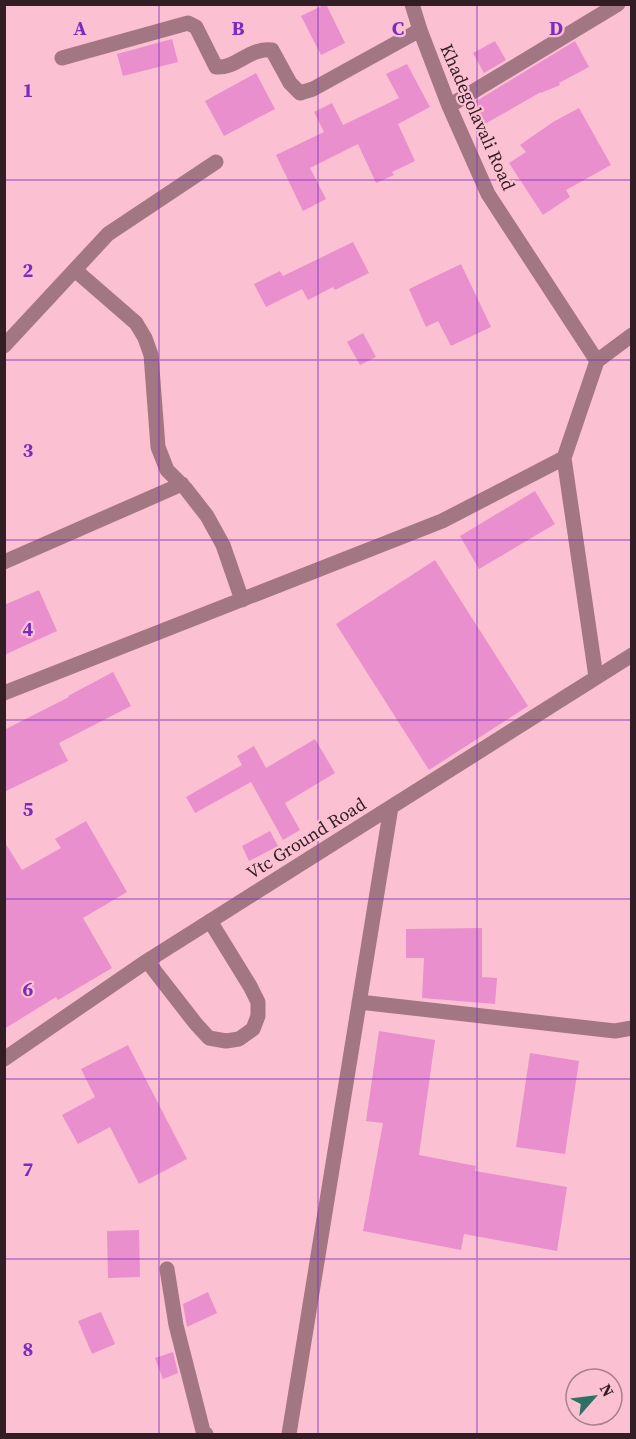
<svg xmlns="http://www.w3.org/2000/svg" width="636" height="1439" font-family="'Source Serif 4',serif">
<style>
.building{fill:#e98fcd}
.lines{fill:none;stroke-linecap:round;stroke-linejoin:round}
.minor{stroke:#a37683;stroke-width:15}
.grid{fill:none;stroke:#7b2cbf;stroke-width:1.5;stroke-opacity:0.55}
.labels{text-anchor:middle;dominant-baseline:central;stroke-width:4.5;stroke-linejoin:round;paint-order:stroke}
.street-label{font-size:18px;fill:#321d24;stroke:#fbc1d2}
.grid-label{font-size:20px;text-anchor:middle;font-weight:bold;fill:#7b2cbf;stroke:#fbc1d2;stroke-width:4.5;stroke-linejoin:round;paint-order:stroke}
</style>
<rect width="100%" height="100%" fill="#fbc1d2"/>
<path class="building" d="M 326,4 L 345,43 L 321,55 L 301,16 Z
M 172,39 L 178,62 L 123,76 L 117,54 Z
M 495,41 L 506,60 L 484,73 L 473,53 Z
M 575,41 L 589,67 L 559,83 L 560,85 L 541,93 L 541,92 L 476,129 L 465,108 Z
M 407,64 L 430,107 L 398,124 L 415,161 L 392,172 L 394,175 L 376,183 L 358,144 L 310,168 L 326,199 L 303,211 L 276,155 L 324,132 L 314,112 L 332,103 L 343,125 L 399,98 L 386,74 Z
M 256,73 L 275,109 L 224,136 L 205,101 Z
M 579,108 L 611,165 L 566,190 L 570,197 L 543,215 L 509,163 L 526,152 L 520,145 L 553,122 Z
M 353,242 L 369,273 L 335,290 L 333,287 L 308,300 L 302,289 L 266,307 L 254,284 L 280,271 L 283,276 Z
M 461,264 L 491,327 L 451,346 L 438,321 L 426,327 L 409,289 Z
M 363,333 L 376,357 L 360,365 L 347,342 Z
M 535,491 L 555,524 L 479,569 L 460,536 Z
M 435,560 L 528,706 L 429,770 L 336,624 Z
M 39,590 L 57,631 L 4,655 L 4,605 Z
M 113,672 L 131,706 L 59,743 L 68,761 L 4,792 L 4,730 L 69,697 L 68,696 Z
M 315,739 L 335,773 L 285,803 L 300,830 L 283,840 L 251,782 L 195,813 L 186,797 L 242,765 L 237,756 L 254,746 L 266,768 Z
M 86,821 L 127,892 L 83,918 L 112,968 L 58,1000 L 56,997 L 4,1029 L 4,841 L 22,870 L 61,848 L 55,839 Z
M 270,831 L 278,846 L 249,861 L 242,846 Z
M 482,928 L 482,977 L 497,978 L 495,1004 L 422,998 L 424,958 L 406,958 L 406,929 Z
M 379,1031 L 435,1040 L 419,1155 L 476,1166 L 475,1171 L 567,1187 L 557,1251 L 464,1234 L 461,1250 L 363,1231 L 383,1123 L 366,1121 Z
M 128,1045 L 187,1159 L 139,1184 L 110,1127 L 78,1144 L 62,1115 L 95,1097 L 81,1069 Z
M 530,1053 L 579,1061 L 565,1154 L 516,1147 Z
M 139,1230 L 140,1277 L 108,1278 L 107,1231 Z
M 208,1292 L 217,1313 L 187,1327 L 183,1304 Z
M 101,1312 L 115,1344 L 92,1354 L 78,1321 Z
M 173,1352 L 178,1373 L 163,1379 L 155,1358 Z"/>
<g class="lines">
<path class="minor" d="M 412,4 L 420,30 L 449,106 L 488,194 L 597,361
M 62,58 L 188,23 L 196,27 L 216,67 C 236,69 250,47 272,50 L 290,83 L 300,93 L 313,89 L 420,30
M 449,106 L 618,4
M 75,270 L 136,323 L 145,338 L 151,355 L 158,447 L 167,470 L 186,489 L 207,516 L 223,545 L 242,600
M 4,346 L 108,234 L 216,162
M 564,458 L 596,677
M 4,562 L 182,484
M 4,693 L 442,521 L 564,458 L 597,361 L 632,335
M 147,961 L 196,1024 L 209,1038 L 226,1041 L 239,1039 L 253,1029 L 258,1016 L 258,1002 L 250,986 L 210,921
M 359,1002 L 615,1031 L 632,1028
M 4,1059 L 147,961 L 632,655
M 167,1269 L 176,1325 L 203,1431 L 206,1434
M 289,1434 L 391,807"/>
</g>
<path class="grid" d="M 159,4 L 159,1434M 318,4 L 318,1434M 477,4 L 477,1434M 4,180 L 632,180M 4,360 L 632,360M 4,540 L 632,540M 4,720 L 632,720M 4,899 L 632,899M 4,1079 L 632,1079M 4,1259 L 632,1259"/>
<g class="labels">
<g class="street-label">
<text transform="translate(478 117) rotate(66)">Khadegolavali Road</text>
<text transform="translate(306 838) rotate(-32)">Vtc Ground Road</text>
</g>
</g>
<g class="grid-label">
<text x="80" y="35">A</text>
<text x="238" y="35">B</text>
<text x="398" y="35">C</text>
<text x="556" y="35">D</text>
<text x="28" y="97">1</text>
<text x="28" y="277">2</text>
<text x="28" y="457">3</text>
<text x="28" y="636">4</text>
<text x="28" y="816">5</text>
<text x="28" y="996">6</text>
<text x="28" y="1176">7</text>
<text x="28" y="1356">8</text>
</g>
<rect width="636" height="1439" fill="none" stroke="#321d24" stroke-width="12"/>
<g transform="translate(594 1397) rotate(62)"><circle r="28" fill="#fbc1d2" stroke="#ab7f8c" stroke-width="1.5"/>
<path d="M0-4.5L10 22L0 15L-10 22Z" fill="#2c7164"/>
<text y="-9" font-size="16" font-weight="bold" text-anchor="middle" fill="#321d24">N</text>
</g>
</svg>
